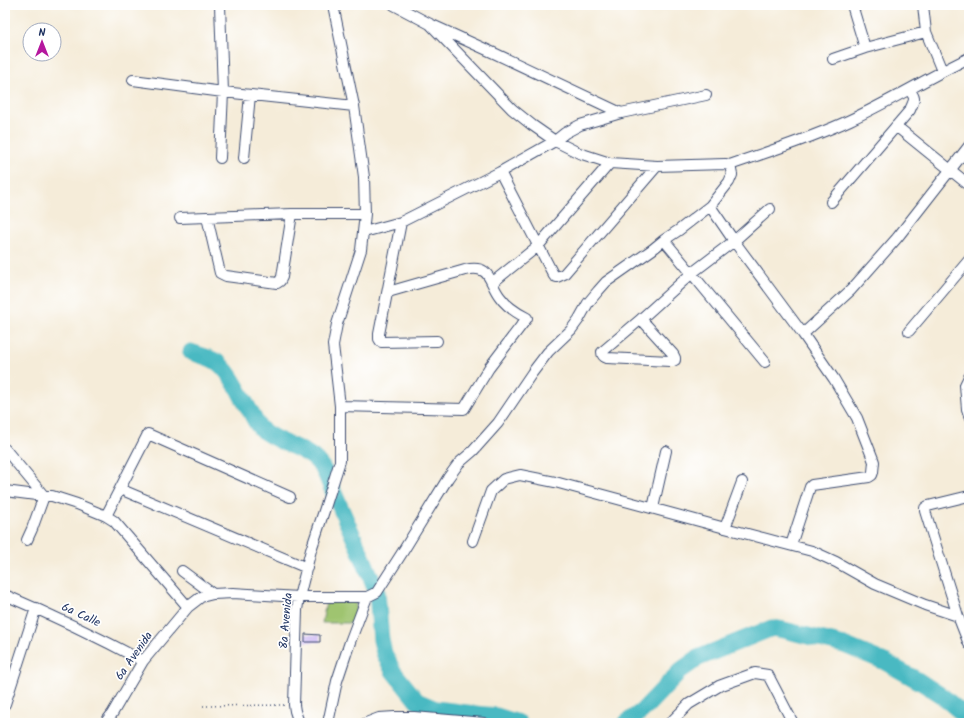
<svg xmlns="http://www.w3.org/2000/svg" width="974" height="728" font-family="Kalam,sans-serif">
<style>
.green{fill:#9fc46f;stroke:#5d7a66}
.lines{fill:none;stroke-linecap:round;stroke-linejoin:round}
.river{stroke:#4ab9c2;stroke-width:17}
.building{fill:#c5adf2}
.minor-casing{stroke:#3c4b70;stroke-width:12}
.path{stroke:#3c4b70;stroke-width:1.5;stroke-dasharray:1 3;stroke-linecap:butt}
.minor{stroke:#fff;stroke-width:10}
.labels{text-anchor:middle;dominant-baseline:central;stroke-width:3.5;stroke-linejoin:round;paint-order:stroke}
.street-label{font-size:12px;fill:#1b2f5e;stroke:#fff}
</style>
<rect width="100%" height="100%" fill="#fff"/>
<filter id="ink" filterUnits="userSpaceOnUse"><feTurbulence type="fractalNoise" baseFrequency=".025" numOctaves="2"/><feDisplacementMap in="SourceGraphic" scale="8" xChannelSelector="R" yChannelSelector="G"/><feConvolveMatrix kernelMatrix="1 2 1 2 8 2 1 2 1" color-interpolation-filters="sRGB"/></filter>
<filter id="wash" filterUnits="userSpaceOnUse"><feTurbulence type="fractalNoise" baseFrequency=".012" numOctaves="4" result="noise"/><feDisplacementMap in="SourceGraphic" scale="16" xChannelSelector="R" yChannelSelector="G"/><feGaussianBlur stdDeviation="0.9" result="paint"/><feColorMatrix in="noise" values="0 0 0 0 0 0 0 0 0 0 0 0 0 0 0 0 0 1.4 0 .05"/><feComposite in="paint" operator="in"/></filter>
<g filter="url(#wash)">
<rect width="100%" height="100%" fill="#f5ecd9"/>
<path class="green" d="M 356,601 L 355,623 L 322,623 L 326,602 Z"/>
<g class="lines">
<path class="river" d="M 191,352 C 198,355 210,357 217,362 C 231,372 240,394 249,409 C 253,416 256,425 262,430 C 287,450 317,445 329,482 L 362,556 L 377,592 L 381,640 L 384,653 L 393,671 L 417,701 L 436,709 L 475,714 L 497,716 L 519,723
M 626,723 L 642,711 L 680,671 L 698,658 L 772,628 L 784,630 L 844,645 L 885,662 L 919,681 L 942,696 L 969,719"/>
</g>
<g id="blocks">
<path class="building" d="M 305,634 L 320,635 L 320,642 L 305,642 Z"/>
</g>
</g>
<g filter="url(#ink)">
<use href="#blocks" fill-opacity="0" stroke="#3c4b70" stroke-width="1"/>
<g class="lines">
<g class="minor-casing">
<path id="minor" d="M 394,5 L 430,24 L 496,54 L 621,113
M 852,5 L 865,48
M 923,5 L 926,32 L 942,71
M 430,24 L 512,109 L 532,125 L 555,141 L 579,153 L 610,163 L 657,166 L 725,164 L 730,165 C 770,151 812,138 850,120 C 891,101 929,77 969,58
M 833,59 L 865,48 L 926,32
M 133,80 L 223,92 L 354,106
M 896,126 L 969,185
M 220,158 L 223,92 L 220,5
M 244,158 L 250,95
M 500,172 L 554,276 L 557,277 L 564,274 L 657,166
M 831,202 L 910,110 C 914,100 917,99 909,90
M 710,206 L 734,241 L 803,334 L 834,379 L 857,418 L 873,459 L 874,462 L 873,472 L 872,475 L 869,477 L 812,485 L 810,487 L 791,545
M 207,217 L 220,273 L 226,276 L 277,283 L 280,281 L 282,277 L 292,214
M 180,218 L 292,214 L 365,214
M 401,222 L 379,334 L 379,339 L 381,342 L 437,341
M 364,232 L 401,222 L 500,172 L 555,141 L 565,133 L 580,125 L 621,113 L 706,95
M 664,240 L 765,362
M 492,283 L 538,246 L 610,163
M 641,319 L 673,354 L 675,358 L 675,360 L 673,361 L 670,361 L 607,358 C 604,357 602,356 602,352 L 641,319 L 692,273 L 734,241 L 770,209
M 909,331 L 969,260
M 803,334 L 851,290 L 897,238 L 969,146
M 969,377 L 965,385 L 967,409 L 969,415
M 340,406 L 464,409 L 489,368 L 527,318 C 517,313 507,307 500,297 C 488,282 492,264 465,270 L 388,292
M 5,449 L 44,496 L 32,529 L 27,540
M 120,489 L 307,568
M 5,491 L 44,496 L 52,496 L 77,504 L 106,516 L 114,521 L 188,607
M 969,496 L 928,506 L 925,508 L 925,511 L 958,616 L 969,644
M 653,508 L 666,451
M 106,516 L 148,434 L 290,497
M 725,528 L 742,482
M 473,541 L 491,491 L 504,479 L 520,475 L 555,482 L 725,528 L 812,551 L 836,562 L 875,584 L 925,605 L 958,616
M 182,571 L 213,594
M 5,595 C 52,615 98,637 143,661
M 5,704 L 36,608
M 414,717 L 484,723
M 105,723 L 112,714 L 143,661 L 188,607 L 201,597 L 213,594 L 233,593 L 299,597 L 367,597 L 377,592 L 402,553 L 448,478 L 459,463 L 473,451 L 498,423 L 532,373 L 548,352 L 571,330 L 579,319 L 588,303 L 598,291 L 606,282 L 653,249 L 664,240 L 679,230 L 710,206 L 729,182 L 732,175 L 730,165
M 299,723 L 295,711 L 294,705 L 297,610 L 299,597 L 311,550 L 325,508 L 340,461 L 340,406 L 333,345 L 337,324 L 361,250 L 365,214 L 364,177 L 354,106 L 333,5
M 328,723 L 337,681 L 350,642 L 367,597
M 366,723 L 379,718 L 395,717 L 414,717 L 413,723
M 670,723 L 689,704 L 719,686 L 755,673 L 768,675 L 793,723"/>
</g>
<path class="path" d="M 203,706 L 285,705"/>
<use href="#minor" class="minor"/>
</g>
</g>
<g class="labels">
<g class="street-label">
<text transform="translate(81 615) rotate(25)">6a Calle</text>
<text transform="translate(286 621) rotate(-85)">8a Avenida</text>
<text transform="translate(134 656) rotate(-55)">6a Avenida</text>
</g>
</g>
<rect width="974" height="728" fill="none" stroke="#fff" stroke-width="20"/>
<g transform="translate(42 42)"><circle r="19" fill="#ffffff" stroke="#a4acbf"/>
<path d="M0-3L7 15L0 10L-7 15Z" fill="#b5179e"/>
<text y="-6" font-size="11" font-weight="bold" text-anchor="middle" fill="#1b2f5e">N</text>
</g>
</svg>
